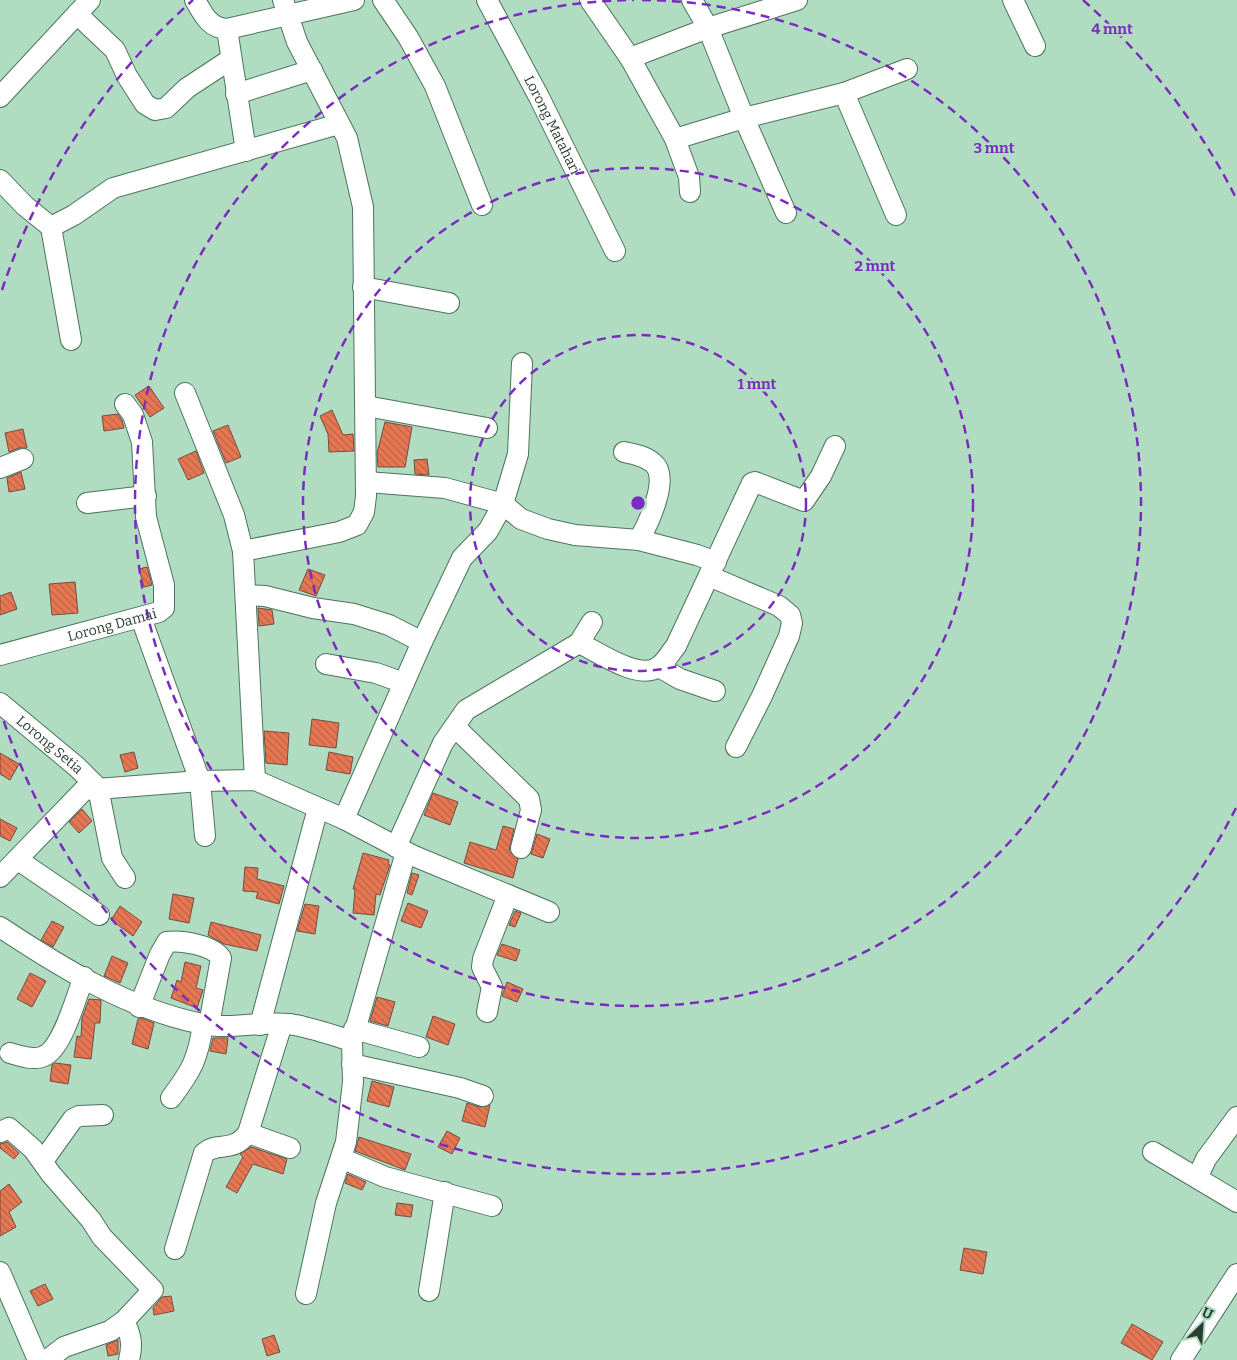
<svg xmlns="http://www.w3.org/2000/svg" width="1237" height="1360" font-family="Bitter,serif">
<style>
.building{fill:url(#building-back-hatch);stroke:#754c40}
.lines{fill:none;stroke-linecap:round;stroke-linejoin:round}
.minor-casing{stroke:#4b745c;stroke-width:22}
.minor{stroke:#fff;stroke-width:20}
.ring{fill:none;stroke:#7b2cbf;stroke-width:2.5;stroke-dasharray:9 6}
.labels{text-anchor:middle;dominant-baseline:central;stroke-width:5;stroke-linejoin:round;paint-order:stroke}
.street-label{font-size:14px;fill:#2c3d33;stroke:#b0dcc1}
.centre{fill:#7b2cbf;stroke:#b0dcc1;stroke-width:2.5}
.ring-label{font-size:15px;text-anchor:middle;font-weight:bold;fill:#7b2cbf;stroke:#b0dcc1;stroke-width:5;stroke-linejoin:round;paint-order:stroke}
</style>
<defs>
<pattern id="building-back-hatch" width="6" height="6" patternUnits="userSpaceOnUse" patternTransform="scale(1.25)"><rect width="6" height="6" fill="#e77753"/><path d="M-1 5l2 2M0 0l6 6M5-1l2 2" fill="none" stroke="#bb6345"/></pattern>
</defs>
<rect width="100%" height="100%" fill="#b0dcc1"/>
<path class="building" d="M 149,386 L 164,408 L 150,417 L 135,395 Z
M 332,410 L 343,435 L 353,434 L 354,451 L 329,452 L 328,434 L 320,416 Z
M 118,414 L 122,420 L 124,428 L 104,431 L 102,416 Z
M 385,422 L 412,427 L 405,467 L 378,467 L 377,453 Z
M 228,425 L 241,457 L 226,463 L 213,431 Z
M 23,429 L 27,448 L 19,448 L 9,452 L 5,433 Z
M 196,451 L 204,473 L 188,480 L 178,459 Z
M 427,459 L 429,475 L 415,474 L 414,460 Z
M 21,472 L 25,489 L 9,492 L 7,478 Z
M 147,567 L 152,585 L 144,587 L 139,569 Z
M 308,569 L 325,575 L 316,596 L 299,590 Z
M 75,582 L 78,613 L 52,615 L 49,584 Z
M 11,592 L 17,609 L 0,615 L 0,596 Z
M 258,608 L 272,610 L 274,624 L 259,626 Z
M 312,719 L 339,723 L 336,748 L 309,745 Z
M 264,731 L 289,733 L 287,765 L 266,763 Z
M 134,752 L 138,768 L 125,772 L 120,755 Z
M 329,752 L 353,757 L 350,774 L 326,770 Z
M 0,753 L 19,764 L 10,780 L 0,774 Z
M 433,793 L 458,802 L 450,825 L 424,815 Z
M 82,809 L 92,821 L 79,833 L 69,822 Z
M 0,819 L 17,828 L 10,841 L 0,836 Z
M 503,826 L 514,829 L 509,851 L 518,859 L 513,878 L 464,863 L 470,842 L 496,850 Z
M 537,834 L 550,839 L 543,858 L 531,854 Z
M 363,853 L 389,860 L 388,864 L 390,865 L 380,895 L 376,894 L 374,915 L 353,913 L 355,889 L 353,889 Z
M 245,867 L 258,868 L 257,879 L 284,886 L 279,904 L 256,898 L 258,892 L 243,891 Z
M 412,873 L 419,875 L 412,895 L 407,893 Z
M 173,894 L 194,898 L 189,923 L 169,919 Z
M 408,903 L 428,911 L 421,928 L 401,921 Z
M 305,904 L 319,906 L 315,934 L 297,931 Z
M 120,906 L 142,922 L 133,936 L 111,920 Z
M 515,911 L 521,913 L 515,927 L 509,925 Z
M 52,921 L 64,927 L 53,947 L 41,940 Z
M 211,922 L 261,935 L 257,951 L 224,944 L 208,935 Z
M 502,944 L 520,950 L 516,961 L 497,955 Z
M 112,956 L 128,963 L 120,983 L 104,976 Z
M 185,962 L 201,966 L 196,988 L 203,990 L 197,1008 L 171,998 L 177,980 L 181,982 Z
M 30,973 L 46,981 L 32,1007 L 17,999 Z
M 507,982 L 523,989 L 517,1002 L 502,996 Z
M 377,997 L 395,1002 L 388,1026 L 370,1021 Z
M 89,999 L 101,1000 L 100,1023 L 95,1023 L 91,1059 L 74,1057 L 77,1036 L 81,1037 L 82,1018 Z
M 433,1016 L 455,1024 L 448,1045 L 426,1037 Z
M 142,1018 L 154,1023 L 148,1049 L 132,1044 L 138,1019 Z
M 213,1038 L 228,1038 L 226,1054 L 210,1051 Z
M 55,1063 L 71,1065 L 68,1084 L 50,1081 L 52,1065 Z
M 372,1081 L 394,1087 L 389,1107 L 367,1101 Z
M 467,1103 L 480,1107 L 490,1105 L 485,1127 L 462,1121 Z
M 447,1131 L 460,1138 L 452,1154 L 438,1147 Z
M 359,1137 L 411,1154 L 405,1170 L 355,1151 Z
M 7,1142 L 19,1153 L 14,1159 L 0,1148 L 0,1144 Z
M 251,1147 L 287,1159 L 283,1174 L 253,1164 L 237,1193 L 226,1187 L 243,1157 L 240,1154 Z
M 348,1174 L 366,1182 L 362,1190 L 345,1183 Z
M 9,1184 L 22,1202 L 9,1212 L 16,1227 L 0,1236 L 0,1191 Z
M 397,1203 L 413,1205 L 411,1217 L 395,1215 Z
M 964,1248 L 987,1252 L 983,1274 L 960,1270 Z
M 45,1284 L 53,1299 L 38,1306 L 30,1291 Z
M 171,1296 L 174,1311 L 154,1315 L 153,1308 L 162,1297 Z
M 1132,1324 L 1163,1342 L 1152,1360 L 1121,1343 Z
M 274,1335 L 280,1352 L 267,1356 L 262,1339 Z
M 118,1340 L 118,1354 L 108,1356 L 106,1345 Z"/>
<g class="lines">
<g class="minor-casing">
<g id="minor">
<path d="M 195,0 C 203,14 209,28 227,29 L 354,0"/>
<path d="M 383,0 L 408,37 L 435,86 L 482,205"/>
<path id="s1" d="M 487,0 L 539,97 L 615,251"/>
<path d="M 590,0 L 630,58 L 675,139"/>
<path d="M 692,0 L 708,28 L 744,118 L 844,93 L 907,69"/>
<path d="M 1013,0 L 1035,46"/>
<path d="M 77,14 L 115,50 L 127,76 L 145,104 L 155,110 L 166,108 L 187,88 L 231,59"/>
<path d="M 227,29 L 246,151"/>
<path d="M 630,58 L 708,28 L 797,0"/>
<path d="M 844,93 L 896,215"/>
<path d="M 236,94 L 312,70"/>
<path d="M 0,97 L 90,0"/>
<path d="M 0,180 L 25,206 L 51,227 L 74,215 L 113,188 L 339,124"/>
<path d="M 690,192 L 689,177 L 675,139 L 744,118 L 786,213"/>
<path d="M 51,227 L 71,340"/>
<path d="M 363,287 L 449,303"/>
<path d="M 185,393 L 234,515 L 243,551 L 255,780"/>
<path d="M 366,406 L 487,428"/>
<path d="M 624,452 C 634,454 645,456 653,463 C 671,477 648,524 639,540"/>
<path d="M 0,468 L 23,459"/>
<path d="M 367,482 L 445,488 L 503,504 L 521,519 L 548,529 L 575,535 L 639,540 L 697,555 L 716,562"/>
<path d="M 87,503 L 146,496"/>
<path d="M 243,551 L 339,532 L 357,525 L 364,512 L 366,496 L 363,207 L 347,138 L 297,42 L 283,0"/>
<path d="M 709,576 L 779,606 L 790,615 L 792,623 L 789,636 L 762,696 L 736,747"/>
<path d="M 246,595 L 265,596 L 313,608 L 354,614 L 389,625 L 422,642"/>
<path d="M 141,618 L 200,781 L 205,836"/>
<path d="M 579,643 L 592,622"/>
<path id="s2" d="M 0,655 L 159,612 L 164,608 L 164,585 L 146,517 L 142,442 L 133,415 L 125,404"/>
<path d="M 326,664 L 376,673 L 404,683"/>
<path d="M 659,667 L 680,679 L 715,691"/>
<path id="s3" d="M 0,703 L 77,767 L 98,788 L 112,858 L 125,878"/>
<path d="M 455,727 L 529,799 L 531,810 L 521,848"/>
<path d="M 344,819 L 422,642 L 462,558 L 488,531 L 503,504 L 518,454 L 522,363"/>
<path d="M 396,847 L 443,743 L 466,710 L 579,643 C 598,652 639,681 658,667 C 665,663 670,653 676,646 L 752,483 L 755,482 L 804,501 L 821,476 L 835,446"/>
<path d="M 18,860 L 99,915"/>
<path d="M 0,877 L 84,790 L 200,781 L 255,780 L 344,819 L 414,856 L 549,912"/>
<path d="M 0,927 C 62,968 128,1009 202,1024 C 230,1030 260,1021 289,1024 C 310,1027 332,1035 352,1041 L 353,1082 L 346,1142 L 326,1203 L 306,1294"/>
<path d="M 139,1007 L 160,954 L 167,942 C 181,940 213,945 221,958 L 209,1025"/>
<path d="M 487,1012 L 492,987 L 482,967 L 483,959 L 508,895"/>
<path d="M 260,1025 L 318,808"/>
<path d="M 354,1029 L 419,1047"/>
<path d="M 352,1041 L 406,852"/>
<path d="M 10,1053 C 20,1056 34,1061 44,1056 C 63,1048 76,996 84,977"/>
<path d="M 352,1064 L 460,1088 L 483,1096"/>
<path d="M 171,1098 C 192,1070 198,1059 203,1024"/>
<path d="M 0,1132 L 9,1128 L 33,1149 L 51,1174 L 91,1220 L 102,1237 L 153,1290 L 124,1321 L 110,1331 L 64,1347 L 47,1360"/>
<path d="M 248,1133 L 290,1148"/>
<path d="M 1153,1152 L 1237,1202"/>
<path d="M 341,1158 L 385,1177 L 492,1206"/>
<path d="M 43,1161 L 73,1119 L 79,1116 L 103,1115"/>
<path d="M 1198,1176 L 1206,1159 L 1237,1117"/>
<path d="M 175,1249 L 204,1153 C 218,1141 232,1154 248,1133 L 282,1024"/>
<path d="M 0,1272 L 38,1360"/>
<path d="M 429,1291 L 445,1192"/>
<path d="M 124,1321 C 131,1335 133,1344 129,1360"/>
<path d="M 1181,1360 L 1237,1274"/>
</g>
</g>
<use href="#minor" class="minor"/>
</g>
<g class="ring">
<circle cx="638" cy="503" r="168"/>
<circle cx="638" cy="503" r="335"/>
<path d="M642 0A503 503 0 1 1 634 0"/>
<path d="M1236 808A671 671 0 0 1 2 716M2 290A671 671 0 0 1 193 0M1083 0A671 671 0 0 1 1236 198"/>
</g>
<g class="labels">
<g class="street-label">
<text stroke="none"><textPath href="#s1" startOffset="141">Lorong Matahari</textPath></text>
<text stroke="none"><textPath href="#s2" startOffset="116">Lorong Damai</textPath></text>
<text stroke="none"><textPath href="#s3" startOffset="65">Lorong Setia</textPath></text>
</g>
</g>
<circle cx="638" cy="503" r="8" class="centre"/>
<g class="ring-label">
<text x="1112" y="34">4 mnt</text>
<text x="994" y="153">3 mnt</text>
<text x="875" y="271">2 mnt</text>
<text x="757" y="389">1 mnt</text>
</g>
<g transform="translate(1202 1325) rotate(25)" stroke="#b0dcc1" stroke-width="4" paint-order="stroke">
<path d="M0-4L9 19L0 12L-9 19Z" fill="#2c3d33"/>
<text y="-8" font-size="14" font-weight="bold" text-anchor="middle" fill="#2c3d33">U</text>
</g>
</svg>
